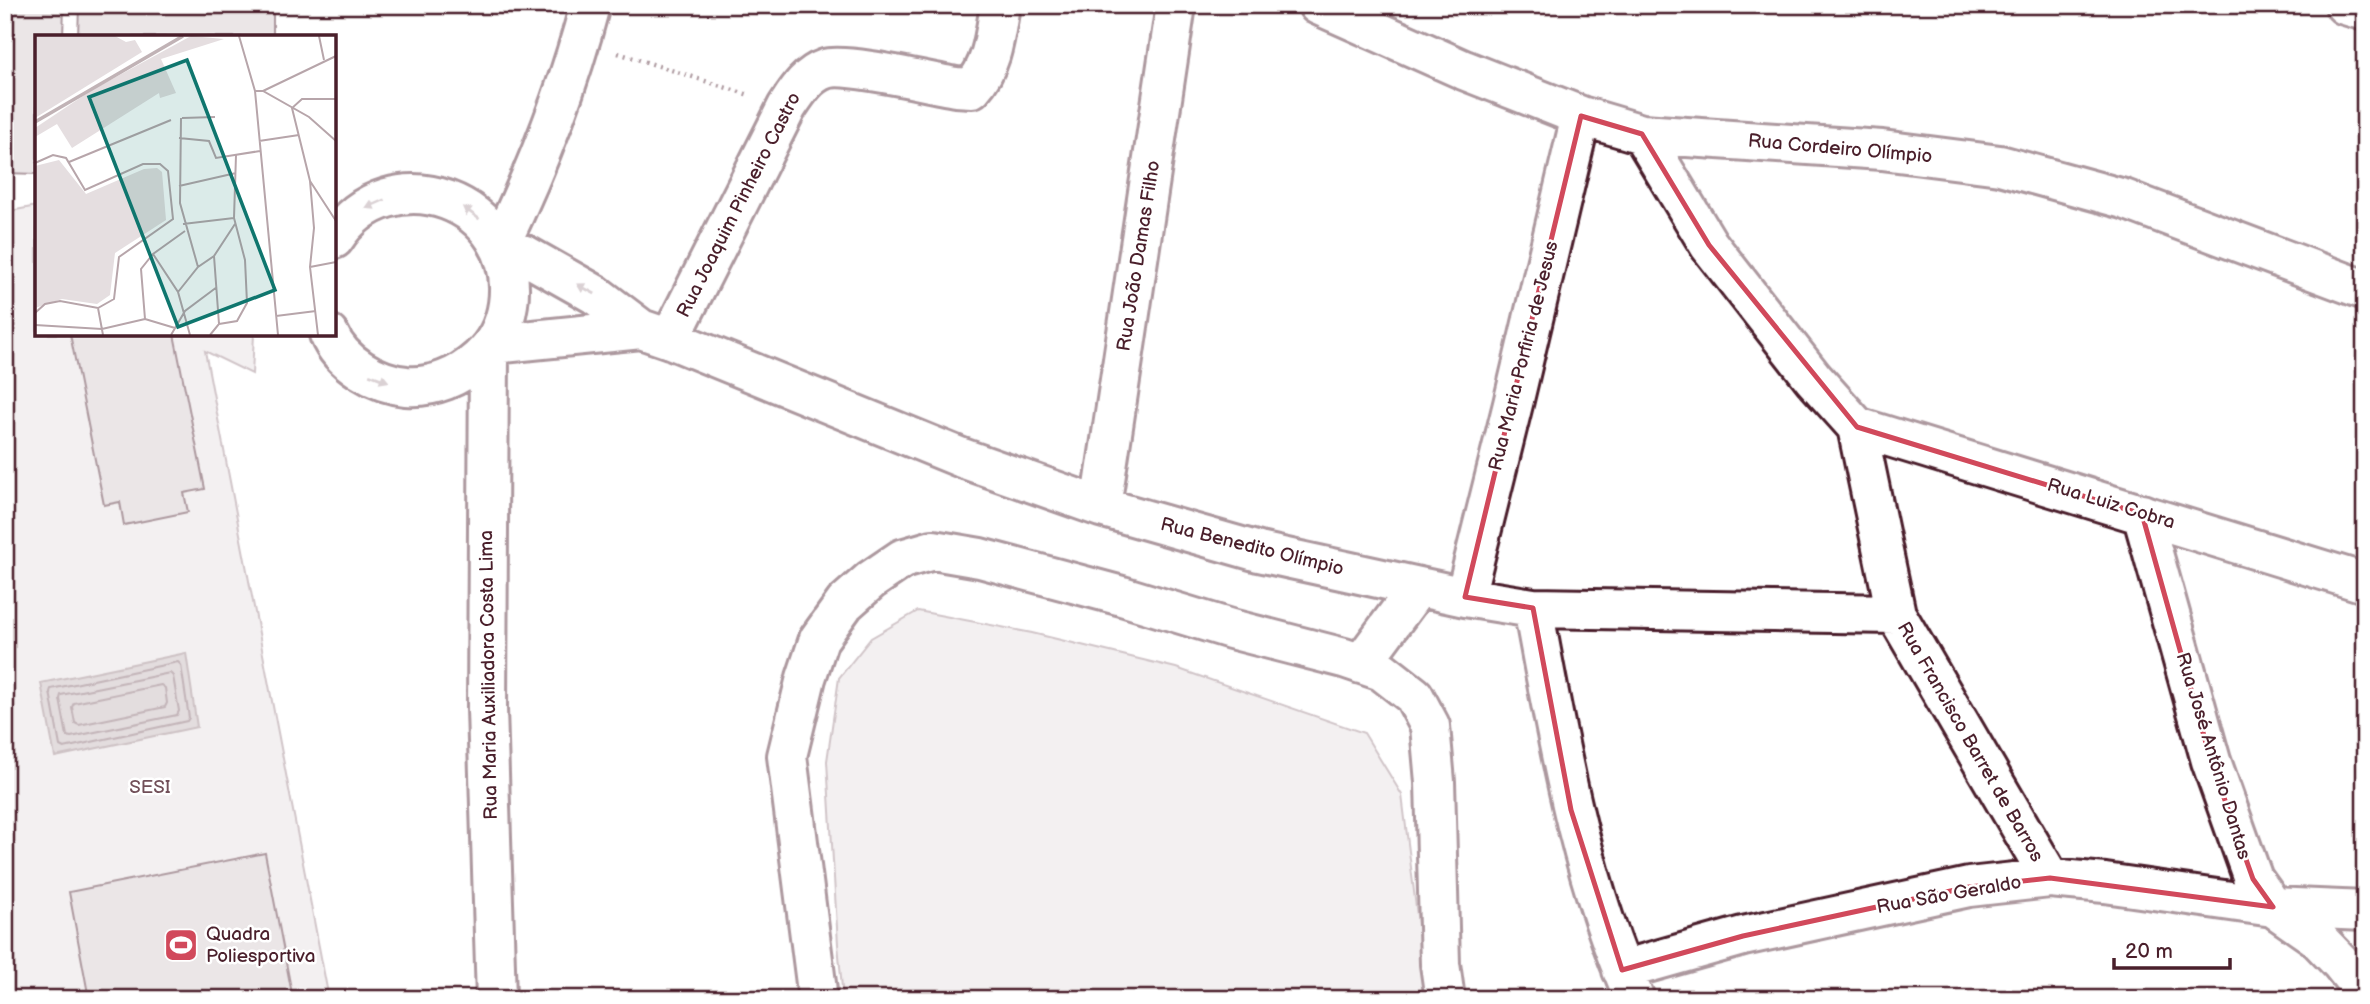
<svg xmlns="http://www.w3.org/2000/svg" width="2370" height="1004" font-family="'Balsamiq Sans',sans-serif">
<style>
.green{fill:#e5dee0;stroke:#987e86;stroke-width:2}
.water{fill:#c1b3b6;stroke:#91787e;stroke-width:2}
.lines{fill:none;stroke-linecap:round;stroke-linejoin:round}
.shore{stroke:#7a5a63;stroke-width:2}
.building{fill:#d2c7cb;stroke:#4a1f2b;stroke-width:2}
.street-casing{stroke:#4a1f2b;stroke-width:44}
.secondary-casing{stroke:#4a1f2b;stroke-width:44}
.path{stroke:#4a1f2b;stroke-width:4.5;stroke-dasharray:2 5;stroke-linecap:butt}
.street{stroke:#fff;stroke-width:38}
.secondary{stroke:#fff;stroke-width:38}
.oneway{fill:#ae9aa0}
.marked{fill:none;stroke:#d1495b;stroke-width:5;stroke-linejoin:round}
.labels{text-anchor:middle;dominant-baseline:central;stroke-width:5;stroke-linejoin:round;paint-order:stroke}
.street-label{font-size:19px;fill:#4a1f2b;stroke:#fff}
.park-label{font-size:19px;fill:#714f58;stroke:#fff}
.poi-label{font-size:19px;fill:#4a1f2b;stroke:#fff;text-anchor:start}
.inset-river{fill:none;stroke:#c1b3b6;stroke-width:3.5}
.inset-road{fill:none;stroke:#b7a5aa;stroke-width:2}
.view{fill:#0f766e;fill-opacity:0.15;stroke:#0f766e;stroke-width:3.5}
.inset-edge{fill:none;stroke:#4a1f2b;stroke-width:3.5}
</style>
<rect width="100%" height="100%" fill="#fff"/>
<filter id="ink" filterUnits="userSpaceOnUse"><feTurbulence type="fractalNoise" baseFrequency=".0143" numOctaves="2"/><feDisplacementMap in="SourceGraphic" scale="14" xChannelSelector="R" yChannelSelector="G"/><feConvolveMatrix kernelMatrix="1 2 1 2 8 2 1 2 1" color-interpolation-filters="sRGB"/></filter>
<g filter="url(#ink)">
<path class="green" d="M 37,206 L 37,334 L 254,334 L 252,374 L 205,351 L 329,999 L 5,999 L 5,212 Z
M 918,611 L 1032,633 L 1176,668 L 1364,733 L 1402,795 L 1424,972 L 1424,999 L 843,999 L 838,944 L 827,761 L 839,678 L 871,638 Z"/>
<path class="water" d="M 186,653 L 197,727 L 55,757 L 41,683 Z"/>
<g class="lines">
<path class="shore" d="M 178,662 L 181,665 L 189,718 L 187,721 L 64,748 L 60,746 L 50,692 L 51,689 Z
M 170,673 L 173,676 L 179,711 L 177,715 L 71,737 L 67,736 L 60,699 L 61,695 Z
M 161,685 L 165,688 L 167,703 L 165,707 L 79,725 L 75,723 L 72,707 L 74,703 Z"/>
</g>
<path class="building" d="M 5,5 L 64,5 L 63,37 L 37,37 L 37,174 L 5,173 Z
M 79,6 L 273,7 L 273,37 L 78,37 Z
M 70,334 L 174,334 L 205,489 L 184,493 L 188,512 L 124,525 L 120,502 L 104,505 Z
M 265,853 L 293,999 L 89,999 L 69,892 Z"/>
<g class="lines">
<g class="street-casing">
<path id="street" d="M 1318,5 L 1464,70 L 1581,116 L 1642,134 L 1882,150 L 2000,165 L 2124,199 L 2365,290
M 1642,134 L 1709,245 L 1813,378 L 1857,427 L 1896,614 L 2050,878
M 500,245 C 536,170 569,86 590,5
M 503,248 L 525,255 L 596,295 L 641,329 L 670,339 L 962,458 L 1101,507 L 1259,552 L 1465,597 L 1533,608 L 1896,614
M 329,334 C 341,363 376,383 406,386 C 433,388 459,377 479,359 C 495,345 505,325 508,304 C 522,201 390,152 334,239
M 670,339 L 787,107 C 797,92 807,75 825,69 C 845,62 931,83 956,87 L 972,88 C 993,65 995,35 1000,5
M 493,344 L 641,329
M 489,351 L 487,709 L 496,999
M 1857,427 L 2365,583
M 1101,507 L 1176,5
M 2142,514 L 2211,761 L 2253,879 L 2273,907 L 2316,937 L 2340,962 L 2356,982 L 2362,999
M 1465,597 L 1513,404 L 1581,116
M 1533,608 C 1558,740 1579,875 1635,999
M 1361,664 L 1418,587
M 1622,970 L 1743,936 L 1969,887 L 2050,878 L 2105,883 L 2273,907 L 2365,911
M 818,999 L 787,756 L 806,678 L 819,639 L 845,603 L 871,580 L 902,559 L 933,550 L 980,558 L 1122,596 L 1231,629 L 1344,658 L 1382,671 L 1414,696 L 1430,726 L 1435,782 L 1440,964 L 1445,999"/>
</g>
<g class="secondary-casing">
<path id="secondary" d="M 2345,5 L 2365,11"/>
</g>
<path class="path" d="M 618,53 L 749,95"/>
<use href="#street" class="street"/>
<use href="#secondary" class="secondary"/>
</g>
<defs><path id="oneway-solid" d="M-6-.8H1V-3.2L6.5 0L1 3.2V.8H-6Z" transform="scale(1.75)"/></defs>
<g class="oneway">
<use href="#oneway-solid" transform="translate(375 204) rotate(156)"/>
<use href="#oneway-solid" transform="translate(471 213) rotate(-144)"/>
<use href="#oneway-solid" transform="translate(586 289) rotate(-151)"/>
<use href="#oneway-solid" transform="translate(379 378) rotate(21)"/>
</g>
</g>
<path d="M0 0H2370V1004H0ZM 1581,116 L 1642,134 L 1709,245 L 1857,427 L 2142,514 L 2211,761 L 2253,879 L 2273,907 L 2050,878 L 1969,887 L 1743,936 L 1622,970 L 1571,810 L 1533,608 L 1465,597 Z" fill="#fff" fill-opacity=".55" fill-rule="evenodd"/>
<path class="marked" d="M 1581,116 L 1642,134 L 1709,245 L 1857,427 L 2142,514 L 2211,761 L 2253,879 L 2273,907 L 2050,878 L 1969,887 L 1743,936 L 1622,970 L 1571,810 L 1533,608 L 1465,597 Z"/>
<defs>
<g id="stadium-square" transform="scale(1.75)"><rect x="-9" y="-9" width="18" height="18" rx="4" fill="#d1495b" stroke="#fff"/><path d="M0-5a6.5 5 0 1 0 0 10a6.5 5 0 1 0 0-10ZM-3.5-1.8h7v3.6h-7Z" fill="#fff"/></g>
</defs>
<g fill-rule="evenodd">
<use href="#stadium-square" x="181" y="945"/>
</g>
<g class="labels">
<g class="street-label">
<text transform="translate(1840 149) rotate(5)">Rua Cordeiro Olímpio</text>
<text transform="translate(739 205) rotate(-63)">Rua Joaquim Pinheiro Castro</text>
<text transform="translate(1139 256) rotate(-81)">Rua João Damas Filho</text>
<text transform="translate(1524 356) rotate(-76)">Rua Maria Porfiria de Jesus</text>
<text transform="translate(2111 504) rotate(17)">Rua Luiz Cobra</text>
<text transform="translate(1252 547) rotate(14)">Rua Benedito Olímpio</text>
<text transform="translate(489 675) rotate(-91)">Rua Maria Auxiliadora Costa Lima</text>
<text transform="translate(1970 742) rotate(60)">Rua Francisco Barret de Barros</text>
<text transform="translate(2213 756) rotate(73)">Rua José Antônio Dantas</text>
<text transform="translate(1949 895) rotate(-10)">Rua São Geraldo</text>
</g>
<g class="park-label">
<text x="150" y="787">SESI</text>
</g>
<g class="poi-label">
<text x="206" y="934">Quadra<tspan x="206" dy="22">Poliesportiva</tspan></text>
</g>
</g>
<g transform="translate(35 35)">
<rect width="301" height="301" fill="#fff"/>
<path d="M 0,1 L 80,1 L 91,7 L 100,5 L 107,17 L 0,83 ZM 156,1 L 189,4 L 126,24 L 141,58 L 125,63 L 124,58 L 37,113 L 22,89 L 0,102 L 0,93 L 57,55 ZM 24,125 L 51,159 L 109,134 L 122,133 L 127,137 L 131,185 L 80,218 L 75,260 L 62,269 L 27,264 L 0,273 L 0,131 Z" fill="#e5dee0"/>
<path class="inset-river" d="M 0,87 L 148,1"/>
<path class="inset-road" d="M 204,1 L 220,56 L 243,300M 284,1 L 289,25M 220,56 L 228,56 L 274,82 L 301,106M 228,56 L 301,21M 146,83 L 145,168 L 163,232M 147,83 L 180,82M 144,103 L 174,106 L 181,123 L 225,116M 224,106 L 264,100M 34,127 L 136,85M 0,128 L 18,120 L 31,123 L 50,155 L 108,129 L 125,129 L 133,136 L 138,184 L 84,222 L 79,264 L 63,273 L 25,266 L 10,269 L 0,278M 275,146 L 301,186M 144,151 L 201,138M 148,189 L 199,183M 118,219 L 143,257 L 155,300M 275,232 L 301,227M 143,257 L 163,232 L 179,221 L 200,189M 63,273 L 68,300M 241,281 L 281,276M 110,284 L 106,234 L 118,219 L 150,196M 110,284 L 140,293M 184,289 L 202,286 L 212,268 L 210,225 L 199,183 L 201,120M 0,290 L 67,294 L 110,284M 136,300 L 150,276 L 182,252M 175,300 L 184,289 L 179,221M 283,300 L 275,232 L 279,193 L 275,146 L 257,73 L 267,64 L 301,64"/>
<path class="view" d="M 152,25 L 240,255 L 143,292 L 54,62 Z"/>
<rect width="301" height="301" class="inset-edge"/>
</g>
<rect width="2370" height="1004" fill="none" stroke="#fff" stroke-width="28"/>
<rect x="14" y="14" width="2342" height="976" fill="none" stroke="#4a1f2b" stroke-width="2.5" filter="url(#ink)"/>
<path d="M2114 958v10h116v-10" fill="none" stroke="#4a1f2b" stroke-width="3.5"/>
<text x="2125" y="958" font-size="21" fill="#4a1f2b" stroke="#ffffff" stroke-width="5" paint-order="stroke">20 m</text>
</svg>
